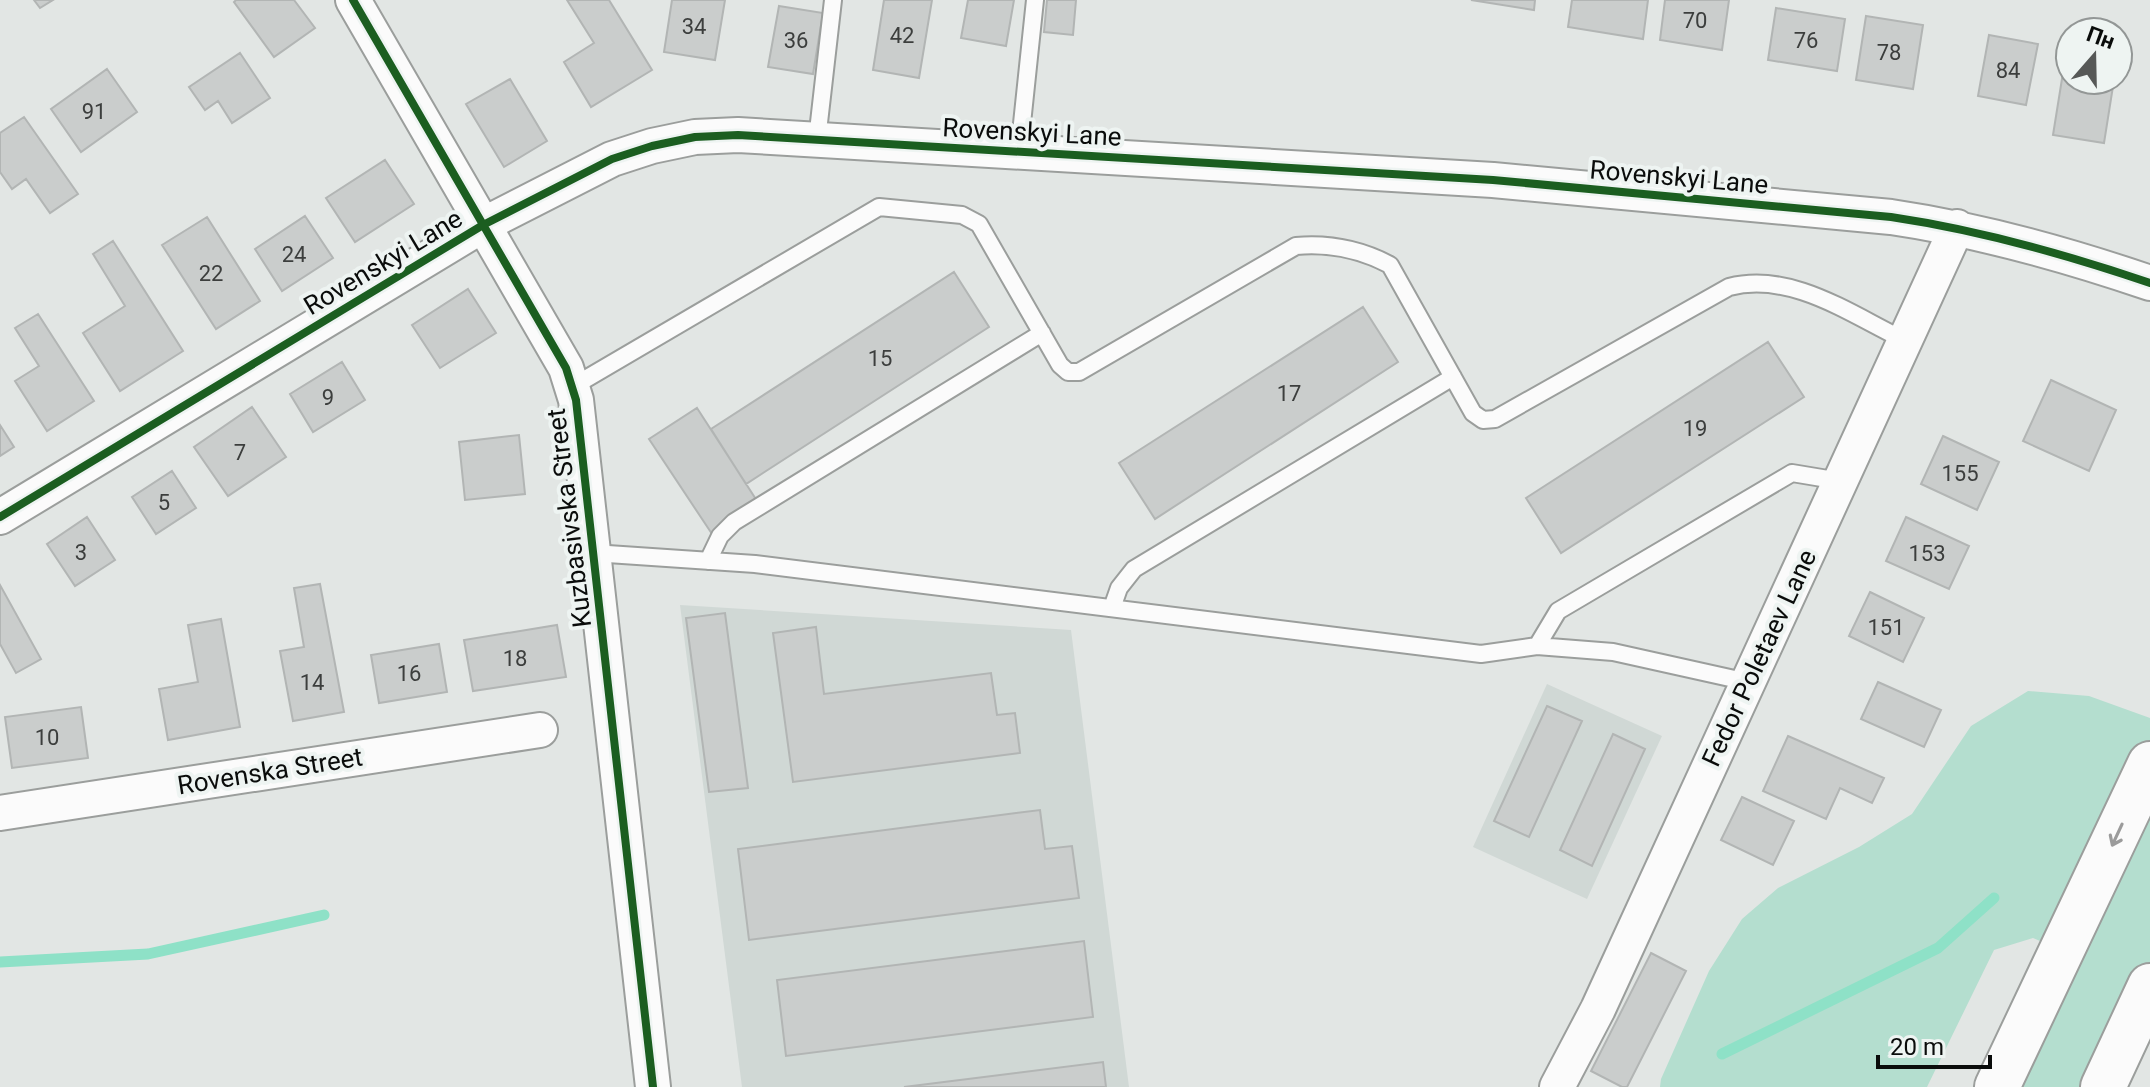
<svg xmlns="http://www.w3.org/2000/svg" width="2150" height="1087" font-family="Roboto,sans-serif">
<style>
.built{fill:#d0d8d5}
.green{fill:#b4decf}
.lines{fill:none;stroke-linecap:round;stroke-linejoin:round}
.stream{stroke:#8ee1c7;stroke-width:11}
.building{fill:#cacdcc;stroke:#b2b5b4;stroke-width:2}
.lane-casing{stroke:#9b9e9c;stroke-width:20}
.street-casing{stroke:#9b9e9c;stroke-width:38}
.secondary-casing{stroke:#9b9e9c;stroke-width:48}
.lane{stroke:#fbfbfb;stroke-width:16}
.street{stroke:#fbfbfb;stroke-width:34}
.secondary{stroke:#fbfbfb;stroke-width:44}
.cycleway-casing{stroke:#eef4f2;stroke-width:13}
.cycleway{stroke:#1b5e20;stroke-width:8}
.oneway{stroke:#9b9b9b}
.labels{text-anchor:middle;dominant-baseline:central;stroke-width:8;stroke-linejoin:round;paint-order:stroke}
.number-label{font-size:22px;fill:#3c3e3d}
.street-label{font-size:26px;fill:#0a0c0b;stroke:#eef4f2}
</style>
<rect width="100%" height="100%" fill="#e2e6e4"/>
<path class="built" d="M 680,605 L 1071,630 L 1129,1087 L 742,1087 Z
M 1547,684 L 1662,736 L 1587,899 L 1473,847 Z"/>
<path class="green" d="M 2028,691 L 2089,696 L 2150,718 L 2150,986 L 2103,1087 L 1997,1087 L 2061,950 L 2033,938 L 1994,950 L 1927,1087 L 1660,1087 L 1661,1079 L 1709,971 L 1742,919 L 1778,888 L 1859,847 L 1912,814 L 1971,726 Z"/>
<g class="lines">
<path class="stream" d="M 0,962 L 148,954 L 324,915
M 1722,1054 L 1938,948 L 1994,898"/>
</g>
<path class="building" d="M 34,0 L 53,0 L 40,8 Z
M 236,0 L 294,0 L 315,28 L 274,57 L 234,2 Z
M 567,0 L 609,0 L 652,70 L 591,107 L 564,62 L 594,43 Z
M 672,0 L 725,0 L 715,60 L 664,52 Z
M 884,0 L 932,0 L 919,78 L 873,70 Z
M 968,0 L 1014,0 L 1006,46 L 961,38 Z
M 1047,0 L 1076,0 L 1073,35 L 1044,32 Z
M 1471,0 L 1535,0 L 1534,10 Z
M 1572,0 L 1648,0 L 1643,39 L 1568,27 Z
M 1665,0 L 1729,0 L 1722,50 L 1660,40 Z
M 779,6 L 823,13 L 813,74 L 768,67 Z
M 1776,8 L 1845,19 L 1837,71 L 1768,60 Z
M 1866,16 L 1923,25 L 1913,89 L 1856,80 Z
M 2070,29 L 2091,32 L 2070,32 L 2070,80 L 2114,80 L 2104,143 L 2053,135 Z
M 1989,35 L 2038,44 L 2026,105 L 1978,96 Z
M 240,53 L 270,98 L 232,123 L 218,101 L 205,110 L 189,87 Z
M 107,69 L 137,112 L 81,152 L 51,109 Z
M 510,79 L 547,141 L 504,167 L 466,104 Z
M 24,117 L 78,194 L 50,213 L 26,179 L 12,189 L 0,172 L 0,133 Z
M 385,160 L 414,204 L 355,242 L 326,198 Z
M 305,216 L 333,258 L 282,291 L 255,249 Z
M 207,217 L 260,301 L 216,329 L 162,245 Z
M 113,241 L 183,351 L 120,391 L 83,333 L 125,306 L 93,254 Z
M 954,272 L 989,327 L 746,484 L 711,429 Z
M 468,289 L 496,333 L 440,368 L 412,325 Z
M 1363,307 L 1398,362 L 1155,519 L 1119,463 Z
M 38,314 L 94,401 L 47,431 L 15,381 L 39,366 L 15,328 Z
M 1768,342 L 1804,397 L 1561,553 L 1526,498 Z
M 342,362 L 365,400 L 313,432 L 290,394 Z
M 2051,380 L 2116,410 L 2089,471 L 2023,441 Z
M 252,407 L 286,457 L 228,496 L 194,447 Z
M 697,408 L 759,504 L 712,534 L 649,439 Z
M 0,425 L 14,447 L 0,456 Z
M 519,435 L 525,494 L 465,500 L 459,442 Z
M 1943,436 L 1999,462 L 1977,510 L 1921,484 Z
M 172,471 L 196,508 L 156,534 L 132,497 Z
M 87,517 L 115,560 L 75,586 L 47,544 Z
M 1906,517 L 1969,546 L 1949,589 L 1886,561 Z
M 320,584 L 344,712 L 293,721 L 280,651 L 304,647 L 294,588 Z
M 0,585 L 41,659 L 16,673 L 0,644 Z
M 1870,592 L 1924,618 L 1903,662 L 1849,636 Z
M 725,613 L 748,788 L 709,792 L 686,618 Z
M 221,619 L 240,727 L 168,740 L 159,689 L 198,682 L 188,625 Z
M 557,625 L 566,677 L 473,691 L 464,640 Z
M 816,627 L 824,694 L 991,673 L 997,715 L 1015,713 L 1020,753 L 793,782 L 773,633 Z
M 439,644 L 447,692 L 379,703 L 371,655 Z
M 1878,682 L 1941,710 L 1924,747 L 1861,719 Z
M 1547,706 L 1582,721 L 1529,837 L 1494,821 Z
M 81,707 L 88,758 L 12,768 L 5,717 Z
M 1613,734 L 1645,749 L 1592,866 L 1560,850 Z
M 1788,736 L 1884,778 L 1872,803 L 1840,788 L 1826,819 L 1763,791 Z
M 1742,797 L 1794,821 L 1773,865 L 1721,840 Z
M 1040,810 L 1045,849 L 1072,846 L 1079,898 L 749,940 L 738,849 Z
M 1084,941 L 1093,1017 L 786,1056 L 777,980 Z
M 1651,953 L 1686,971 L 1627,1087 L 1622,1087 L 1591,1071 Z
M 1103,1062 L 1106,1087 L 904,1087 Z"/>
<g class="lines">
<g class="lane-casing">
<path id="lane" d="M 817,140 L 833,0
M 1019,152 L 1035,0
M 572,387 L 879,207 L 962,215 L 979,224 L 1060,365 L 1068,372 L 1079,372 L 1296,246 C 1330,243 1360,249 1390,265 L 1473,413 L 1483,420 L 1495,419 L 1729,287 C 1791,271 1850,314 1904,340
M 593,553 L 755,564 L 1481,654 L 1537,646 L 1613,652 L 1748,682
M 708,561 L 720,536 L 734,522 L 1042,333
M 1112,608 L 1119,588 L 1134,569 L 1453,377
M 1537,646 L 1558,611 L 1792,473 L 1840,481"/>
</g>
<g class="street-casing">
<path id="street" d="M 353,0 L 566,368 L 576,400 L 653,1087
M 0,517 L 483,225 L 612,159 L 652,146 L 695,137 L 738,135 L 1493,180 L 1891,217 C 1979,230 2065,254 2150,283
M 0,813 L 540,730
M 1557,1087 L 1598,1009 L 1957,227"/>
</g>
<g class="secondary-casing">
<path id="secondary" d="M 1997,1087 L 2150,764
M 2103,1087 L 2150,986"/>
</g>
<use href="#lane" class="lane"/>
<use href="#street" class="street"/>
<use href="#secondary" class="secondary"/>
<g class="cycleway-casing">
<path id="cycleway" d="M 353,0 L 566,368 L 576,400 L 653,1087
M 0,517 L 483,225 L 612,159 L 652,146 L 695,137 L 738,135 L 1493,180 L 1891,217 C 1979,230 2065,254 2150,283"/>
</g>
<use href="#cycleway" class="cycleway"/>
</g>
<defs><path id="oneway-shaft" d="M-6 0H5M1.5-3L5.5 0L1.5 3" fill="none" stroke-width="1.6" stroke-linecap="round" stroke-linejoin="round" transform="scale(2)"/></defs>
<use class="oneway" href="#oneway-shaft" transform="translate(2117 835) rotate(115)"/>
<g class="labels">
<g class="number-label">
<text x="1695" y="20">70</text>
<text x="694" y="26">34</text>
<text x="902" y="35">42</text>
<text x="796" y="40">36</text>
<text x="1806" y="40">76</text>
<text x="1889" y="52">78</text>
<text x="2008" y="70">84</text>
<text x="94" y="111">91</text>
<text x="294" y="254">24</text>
<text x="211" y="273">22</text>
<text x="880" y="358">15</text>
<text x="1289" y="393">17</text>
<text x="328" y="397">9</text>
<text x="1695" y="428">19</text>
<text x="240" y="452">7</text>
<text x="1960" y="473">155</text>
<text x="164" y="502">5</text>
<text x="81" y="552">3</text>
<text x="1927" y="553">153</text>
<text x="1886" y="627">151</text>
<text x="515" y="658">18</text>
<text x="409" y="673">16</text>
<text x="312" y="682">14</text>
<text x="47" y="737">10</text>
</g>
<g class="street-label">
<text transform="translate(1032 132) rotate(3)">Rovenskyi Lane</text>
<text transform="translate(1679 177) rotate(5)">Rovenskyi Lane</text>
<text transform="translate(383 262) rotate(-31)">Rovenskyi Lane</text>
<text transform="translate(569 518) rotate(-97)">Kuzbasivska Street</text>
<text transform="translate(1759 658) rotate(-65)">Fedor Poletaev Lane</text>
<text transform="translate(270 771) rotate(-9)">Rovenska Street</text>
</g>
</g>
<g transform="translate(2094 56) rotate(20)"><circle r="38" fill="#eef4f2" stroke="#939796" stroke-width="2"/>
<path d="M0-6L14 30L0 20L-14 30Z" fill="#565857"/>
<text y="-12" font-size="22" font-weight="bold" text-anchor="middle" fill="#0a0c0b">Пн</text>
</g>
<path d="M1878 1055v12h112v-12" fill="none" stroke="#0a0c0b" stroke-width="4"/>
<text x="1890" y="1055" font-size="24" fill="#0a0c0b" stroke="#eef4f2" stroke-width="6" paint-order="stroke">20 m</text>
</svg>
